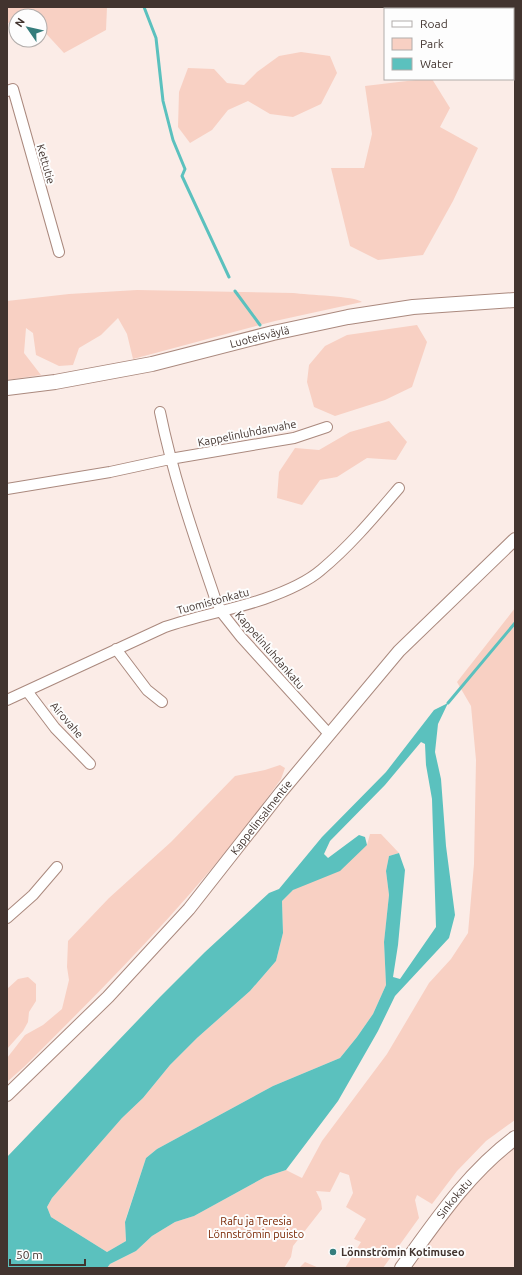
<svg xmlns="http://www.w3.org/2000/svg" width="522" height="1275" font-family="Ubuntu,sans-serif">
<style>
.built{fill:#fbe0d7}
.green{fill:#f8d0c3}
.water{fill:#5bc1be;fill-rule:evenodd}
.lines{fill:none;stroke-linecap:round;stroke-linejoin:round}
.stream{stroke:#5bc1be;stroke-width:3}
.minor-casing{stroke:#aa897e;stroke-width:12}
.tertiary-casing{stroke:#aa897e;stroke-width:14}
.secondary-casing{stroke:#aa897e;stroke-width:16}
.minor{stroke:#fff;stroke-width:10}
.tertiary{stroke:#fff;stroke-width:12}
.secondary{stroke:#fff;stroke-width:14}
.poi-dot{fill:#357d7c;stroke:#fdfdfd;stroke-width:1.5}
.labels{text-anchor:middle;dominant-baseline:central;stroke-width:4;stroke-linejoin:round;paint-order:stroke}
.street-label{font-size:11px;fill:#42342f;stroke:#fdfdfd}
.park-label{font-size:11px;fill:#792500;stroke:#fdfdfd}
.poi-label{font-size:11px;font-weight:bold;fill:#42342f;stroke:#fdfdfd;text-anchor:start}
</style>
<rect width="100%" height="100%" fill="#fbece7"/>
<path class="built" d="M 515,1138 L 515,1268 L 402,1268 Z"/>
<path class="green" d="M 7,7 L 107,7 L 106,30 L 64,53 L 40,27 L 40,16 L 16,16 L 16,22 L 7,23 Z
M 301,52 L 330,56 L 337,73 L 321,104 L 293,117 L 270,114 L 248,101 L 228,110 L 212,130 L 190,143 L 178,127 L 179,92 L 188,68 L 214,69 L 227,83 L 244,85 L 257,72 L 279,56 Z
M 424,79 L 432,79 L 450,108 L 440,127 L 478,148 L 453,201 L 423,255 L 378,260 L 350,246 L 331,168 L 364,168 L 372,134 L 365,86 Z
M 137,290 L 293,293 C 307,295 355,296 362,302 L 275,321 L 133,359 L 127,334 L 118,318 L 101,335 L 79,348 L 73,365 L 59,366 L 36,355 L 33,333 L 26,328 L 24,353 L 41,375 L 7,380 L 7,301 L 69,294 Z
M 417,325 L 427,342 L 412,387 L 385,400 L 335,416 L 314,407 L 307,382 L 309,365 L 325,346 L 347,335 Z
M 389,421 L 407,442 L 396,460 L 367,458 L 337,477 L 320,480 L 302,505 L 277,498 L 279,472 L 295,448 L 319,450 L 350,432 Z
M 515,608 L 515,1120 L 486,1141 L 457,1171 L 432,1204 L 417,1195 L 415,1200 L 419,1218 L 383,1268 L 345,1268 L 361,1242 L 354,1239 L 366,1219 L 346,1207 L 353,1193 L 349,1175 L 340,1172 L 330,1192 L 316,1191 L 321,1201 L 322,1209 L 293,1246 L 291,1257 L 284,1268 L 107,1268 L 110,1264 L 136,1251 L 152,1236 L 175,1222 L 194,1216 L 265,1177 L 286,1170 L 302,1178 L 322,1141 L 387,1054 L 429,983 L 451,959 L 468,933 L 474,864 L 476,760 L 471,706 L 457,682 Z
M 280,765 L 285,768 L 281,779 C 207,884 115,976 25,1066 L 7,1082 L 7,1058 L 25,1035 L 43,1025 L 62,1009 L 69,980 L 67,967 L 68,941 L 109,898 L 171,842 L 235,776 L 265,770 Z
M 370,834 L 381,834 L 399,853 L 389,856 L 386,871 L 389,895 L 384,942 L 386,985 L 373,1014 L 357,1037 L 340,1058 L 273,1086 L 157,1149 L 146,1158 L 125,1221 L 126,1241 L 107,1252 L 51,1217 L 47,1207 L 52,1198 L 122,1118 L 143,1098 L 170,1065 L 197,1038 L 250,991 L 276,961 L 283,933 L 282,901 L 293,890 L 367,845 Z
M 28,977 L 36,984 L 36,1001 L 29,1012 L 28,1022 L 23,1031 L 7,1049 L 7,989 L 18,979 Z
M 305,1262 L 319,1268 L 299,1268 Z"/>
<path class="water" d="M 448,703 L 438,724 L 435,752 L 441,779 L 446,846 L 455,915 L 449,938 L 395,996 L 378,1031 L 338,1101 L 286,1170 L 265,1177 L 194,1216 L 175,1222 L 152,1236 L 136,1251 L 110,1264 L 107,1268 L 7,1268 L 7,1157 L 160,997 L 205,952 L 269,893 L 279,889 L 322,837 L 386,772 L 434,710 ZM 421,742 L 425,744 L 426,765 L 432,799 L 436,927 L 400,979 L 393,977 L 398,945 L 405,870 L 399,853 L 389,856 L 386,871 L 389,895 L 384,942 L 386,985 L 373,1014 L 357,1037 L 340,1058 L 273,1086 L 157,1149 L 146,1158 L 125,1222 L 126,1241 L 107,1252 L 51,1217 L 47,1207 L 52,1198 L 122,1118 L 143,1098 L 170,1065 L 197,1038 L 250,991 L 276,961 L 283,933 L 282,901 L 293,890 L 340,871 L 367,845 L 365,837 L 359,835 L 328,858 L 324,854 L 330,841 L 385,785 Z"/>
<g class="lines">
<path class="stream" d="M 144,7 L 156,38 L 163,101 L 173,140 L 185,169 L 182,176 L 229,277
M 235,291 L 260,325
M 448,703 L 515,623"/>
<g class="minor-casing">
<path id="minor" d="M 7,91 L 13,89 L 59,252
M 160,412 C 173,476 194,536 215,598 L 222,613 L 241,637 L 329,734
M 7,489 L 110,472 L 170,459 L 294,438 L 327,427
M 116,649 L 147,690 L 162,702
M 27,691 L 55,728 L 90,764
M 7,700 L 165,627 C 197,616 232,610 264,599 C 284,592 306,583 321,570 C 350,546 375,516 399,488
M 7,918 L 33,895 L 57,867"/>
</g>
<g class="tertiary-casing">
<g id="tertiary">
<path d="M 480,7 L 485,9"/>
<path d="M 513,24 L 515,26"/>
<path id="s1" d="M 7,1095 L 108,997 L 189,909 L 281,792 L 399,651 L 515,539"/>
</g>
</g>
<g class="secondary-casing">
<g id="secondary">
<path id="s2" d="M 7,388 L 55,382 L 152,364 L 273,333 L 348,317 L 413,307 L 515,300"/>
<path id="s3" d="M 402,1268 C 436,1221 468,1173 515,1138"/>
</g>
</g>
<use href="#minor" class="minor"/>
<use href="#tertiary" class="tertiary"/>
<use href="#secondary" class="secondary"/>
</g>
<circle class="poi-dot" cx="333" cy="1252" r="4"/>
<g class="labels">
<g class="street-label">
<text transform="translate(46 164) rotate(74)">Kettutie</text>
<text stroke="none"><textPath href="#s2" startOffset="258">Luoteisväylä</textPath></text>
<text transform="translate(247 433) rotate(-11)">Kappelinluhdanvahe</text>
<text transform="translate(213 601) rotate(-15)">Tuomistonkatu</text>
<text transform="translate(270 650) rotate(49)">Kappelinluhdankatu</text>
<text transform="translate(67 720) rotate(49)">Airovahe</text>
<text stroke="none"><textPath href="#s1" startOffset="377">Kappelinsalmentie</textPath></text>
<text stroke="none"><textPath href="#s3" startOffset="87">Sinkokatu</textPath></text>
</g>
<g class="park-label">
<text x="256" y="1221">Rafu ja Teresia<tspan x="256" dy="13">Lönnströmin puisto</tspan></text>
</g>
<g class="poi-label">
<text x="341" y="1252">Lönnströmin Kotimuseo</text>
</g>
</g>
<rect width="522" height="1275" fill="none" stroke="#42342f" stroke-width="16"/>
<rect x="384" y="8" width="130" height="72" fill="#fdfdfd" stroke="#b2adab"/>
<rect x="392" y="21" width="20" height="6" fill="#ffffff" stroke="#b2adab"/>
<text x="420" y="28" font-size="12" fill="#42342f">Road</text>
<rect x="392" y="38" width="20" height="12" fill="#f8d0c3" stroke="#b2adab"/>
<text x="420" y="48" font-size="12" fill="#42342f">Park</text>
<rect x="392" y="58" width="20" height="12" fill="#5bc1be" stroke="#b2adab"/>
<text x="420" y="68" font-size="12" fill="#42342f">Water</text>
<g transform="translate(28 28) rotate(304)"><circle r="19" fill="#fdfdfd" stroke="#b2adab"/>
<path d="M0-3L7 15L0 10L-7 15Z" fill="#357d7c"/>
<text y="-6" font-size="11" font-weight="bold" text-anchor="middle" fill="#42342f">N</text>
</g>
<path d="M10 1259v6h75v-6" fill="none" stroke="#42342f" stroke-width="2"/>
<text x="16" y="1259" font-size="12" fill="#42342f" stroke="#fdfdfd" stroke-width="3" paint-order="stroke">50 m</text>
</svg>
